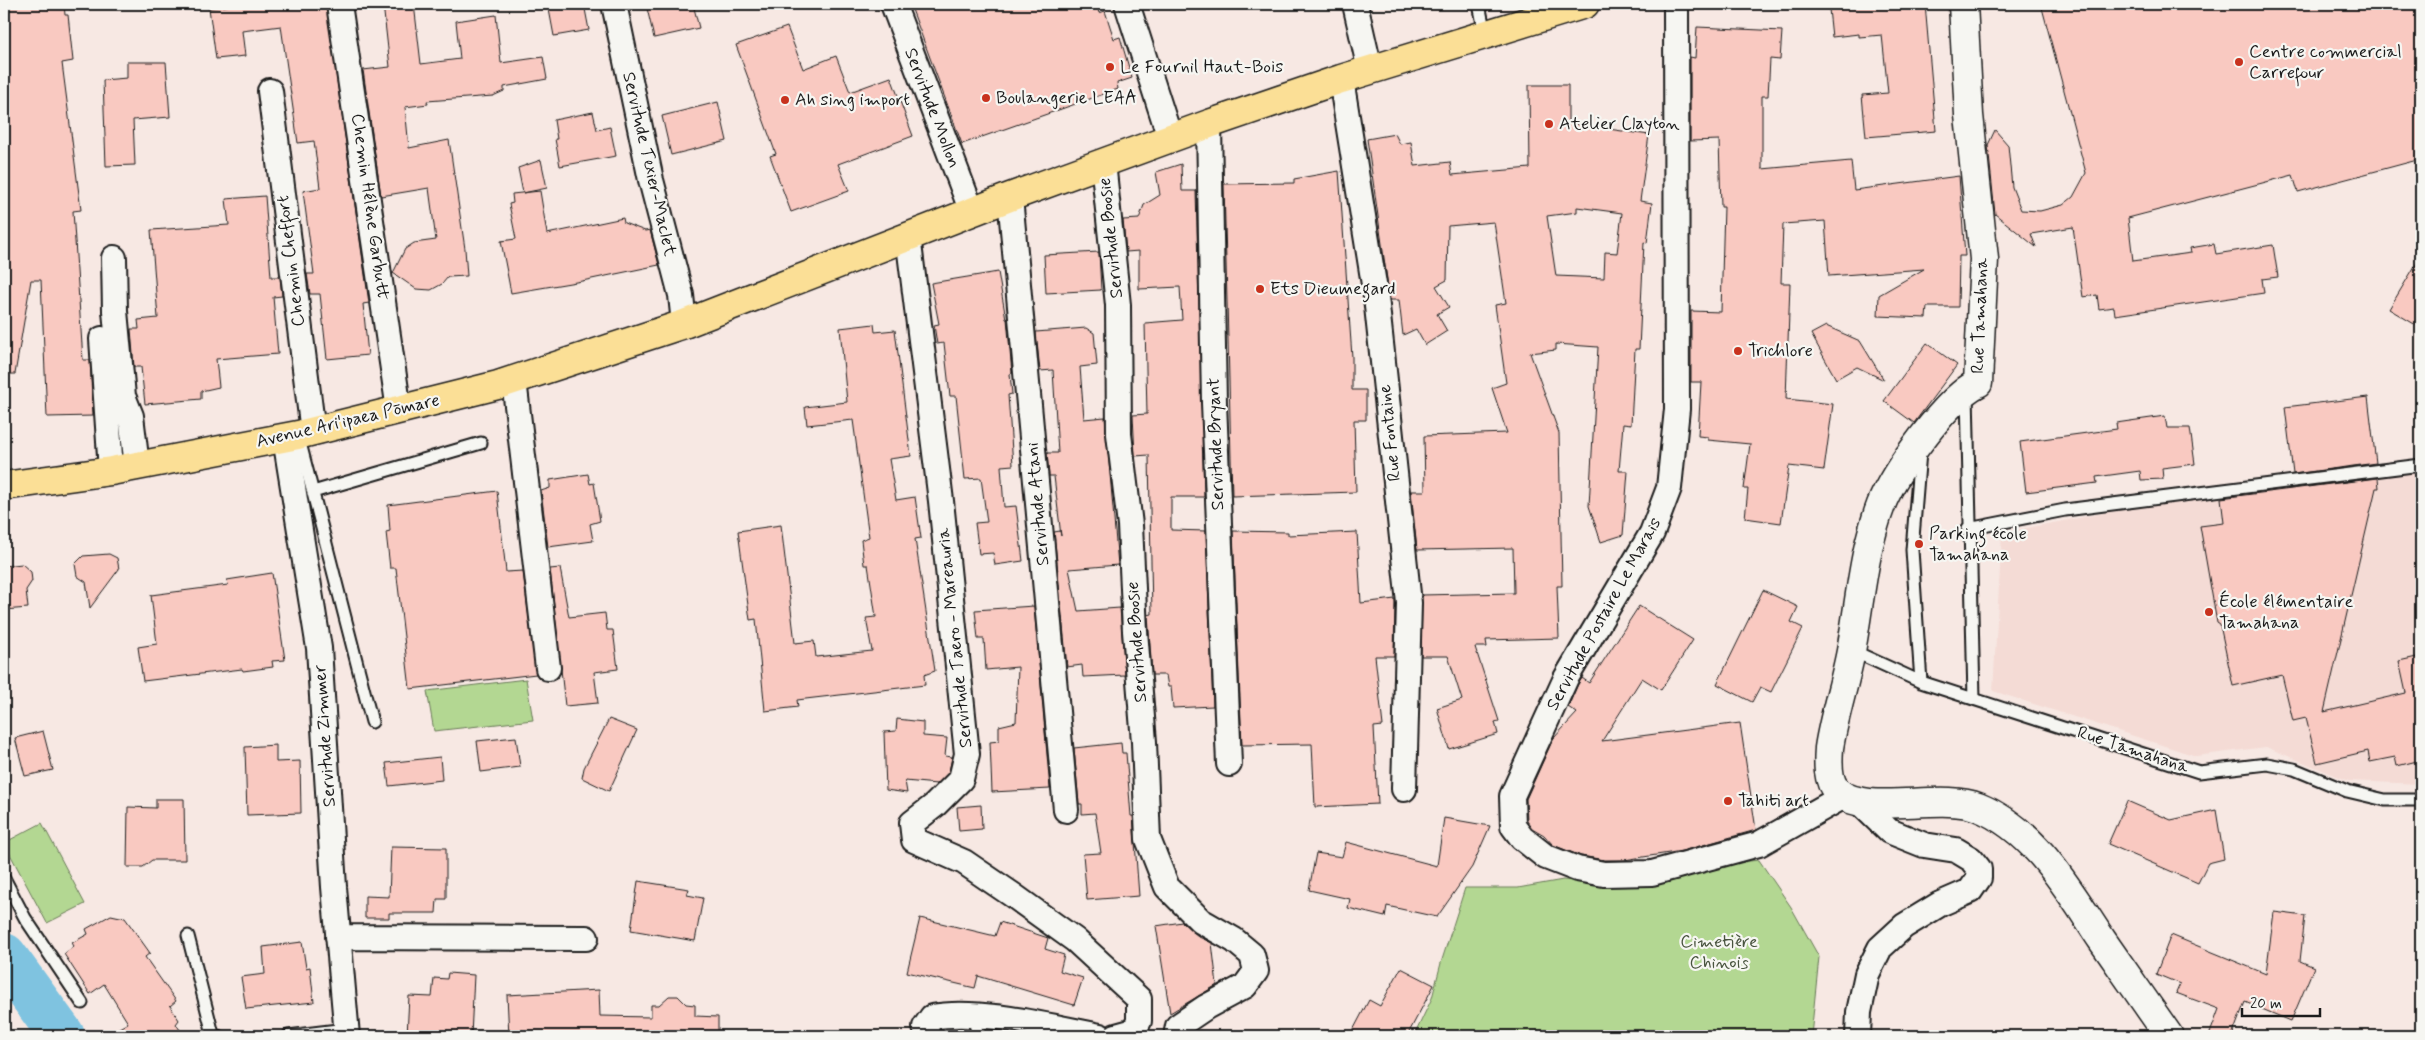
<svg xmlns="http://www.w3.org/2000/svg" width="2425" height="1040" font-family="Mynerve,sans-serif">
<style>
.built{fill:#f4dbd5}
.green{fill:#b3d792;stroke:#687a57}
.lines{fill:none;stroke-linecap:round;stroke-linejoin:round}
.river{stroke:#7fc3e0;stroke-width:46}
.building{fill:#f9c9c1;stroke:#1c1c1c;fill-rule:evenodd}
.service-casing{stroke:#1c1c1c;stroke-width:15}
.minor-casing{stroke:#1c1c1c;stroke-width:28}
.tertiary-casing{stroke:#1c1c1c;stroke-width:31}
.primary-casing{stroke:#1c1c1c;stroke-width:31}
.service{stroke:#f6f6f2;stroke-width:11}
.minor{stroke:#f6f6f2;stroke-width:24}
.tertiary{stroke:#f6f6f2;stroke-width:28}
.primary{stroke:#fbdf96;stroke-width:28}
.poi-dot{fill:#c8321e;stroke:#f6f6f2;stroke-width:2}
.labels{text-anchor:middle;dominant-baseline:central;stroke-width:4.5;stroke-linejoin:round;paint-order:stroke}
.poi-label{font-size:18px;fill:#1c1c1c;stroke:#f6f6f2;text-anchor:start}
.street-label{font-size:18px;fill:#1c1c1c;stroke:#f6f6f2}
.park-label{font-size:18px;fill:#49543f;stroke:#f6f6f2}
</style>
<rect width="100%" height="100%" fill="#f7e8e3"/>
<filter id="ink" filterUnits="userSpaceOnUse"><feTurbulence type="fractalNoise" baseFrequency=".02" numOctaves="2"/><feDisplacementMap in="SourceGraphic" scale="10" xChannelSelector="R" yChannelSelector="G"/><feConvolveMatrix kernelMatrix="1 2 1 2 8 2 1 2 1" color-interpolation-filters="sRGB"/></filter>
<g filter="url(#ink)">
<path class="built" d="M 2421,465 L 2421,784 L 2349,781 L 2266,747 L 2196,756 L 1993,691 L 2002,533 L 2176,499 Z"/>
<path class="green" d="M 526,679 L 533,720 L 434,731 L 427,691 Z
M 42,823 L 85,904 L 47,923 L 4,843 Z
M 1759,860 L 1791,907 L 1819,957 L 1811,1036 L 1414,1036 L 1432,998 L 1441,963 L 1465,888 L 1518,888 L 1563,880 L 1621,885 L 1731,863 Z"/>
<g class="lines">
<path class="river" d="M 4,956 L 62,1036"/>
</g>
<path class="building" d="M 4,4 L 64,4 L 65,15 L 68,15 L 73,61 L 62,63 L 81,210 L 73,211 L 83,360 L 90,360 L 93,416 L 47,417 L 41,280 L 31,280 L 15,374 L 4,374 Z
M 241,4 L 326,4 L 369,303 L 363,304 L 368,355 L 327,359 L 320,294 L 310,294 L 307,274 L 314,274 L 303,191 L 320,188 L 314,141 L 298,143 L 281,26 L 242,31 L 245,56 L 216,59 L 209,8 Z
M 383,4 L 414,4 L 421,64 L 460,59 L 456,21 L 496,15 L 501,63 L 543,57 L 547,79 L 504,87 L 504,91 L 493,96 L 427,101 L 428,104 L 405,107 L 409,148 L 449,140 L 465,249 L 467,276 L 448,277 L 442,284 L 431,290 L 416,289 L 393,273 L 405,249 L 414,243 L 436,240 L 429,188 L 381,196 L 363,70 L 390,67 Z
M 548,4 L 584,4 L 589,30 L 554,36 Z
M 646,4 L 693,4 L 699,28 L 654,38 Z
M 910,4 L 1096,4 L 1099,13 L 1105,11 L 1114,39 L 1120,37 L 1132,78 L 1117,83 L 1118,89 L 962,144 Z
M 1856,4 L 1925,4 L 1936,131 L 1866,137 L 1862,95 L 1888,93 L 1882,35 L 1859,37 L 1859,34 L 1832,37 L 1829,9 L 1856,7 Z
M 2041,4 L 2421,4 L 2421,159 L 2298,192 L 2293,175 L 2128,218 L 2133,261 L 2191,253 L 2190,248 L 2214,244 L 2216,254 L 2273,245 L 2278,277 L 2262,279 L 2264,293 L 2115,315 L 2114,307 L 2099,309 L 2097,295 L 2083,297 L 2073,227 L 2031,234 L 2036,247 L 1995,214 L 1988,145 L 1995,130 L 2008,145 L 2012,187 L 2021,210 L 2040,211 L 2063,205 L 2073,197 L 2086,173 Z
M 787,27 L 803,69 L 836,56 L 850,92 L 891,77 L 913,136 L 838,164 L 849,191 L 791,212 L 770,156 L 776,154 L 736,45 Z
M 1697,27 L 1782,31 L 1780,60 L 1770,59 L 1768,96 L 1762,96 L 1762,169 L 1851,161 L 1854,190 L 1959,176 L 1965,256 L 1959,256 L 1958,307 L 1927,307 L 1926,318 L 1878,316 L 1879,295 L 1924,269 L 1829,276 L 1825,221 L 1783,224 L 1781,283 L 1790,283 L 1786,399 L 1833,404 L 1824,470 L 1789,466 L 1781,523 L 1745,518 L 1748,489 L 1744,489 L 1750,444 L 1708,440 L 1708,437 L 1698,436 L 1701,382 L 1691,382 L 1691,311 L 1721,312 L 1724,207 L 1721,207 L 1719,140 L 1690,141 L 1690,57 L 1695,58 Z
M 127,62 L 166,62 L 170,117 L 133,120 L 135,165 L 106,166 L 103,80 L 127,78 Z
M 1529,85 L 1568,85 L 1568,123 L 1649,135 L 1640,201 L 1652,203 L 1647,243 L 1644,242 L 1639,349 L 1635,349 L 1631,425 L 1623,424 L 1619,471 L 1628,471 L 1623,535 L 1601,542 L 1589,506 L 1598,347 L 1556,344 L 1556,350 L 1530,353 L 1559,433 L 1562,586 L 1557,586 L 1559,638 L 1486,640 L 1487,647 L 1475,647 L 1499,721 L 1495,722 L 1498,734 L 1449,749 L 1437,708 L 1462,700 L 1448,656 L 1421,656 L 1422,595 L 1514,593 L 1513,548 L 1417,550 L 1411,491 L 1425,491 L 1424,436 L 1507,433 L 1492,388 L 1506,383 L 1495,305 L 1506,303 L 1494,222 L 1448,226 L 1447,280 L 1436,286 L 1449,307 L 1437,314 L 1447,331 L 1425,345 L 1416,329 L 1403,335 L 1399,300 L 1390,300 L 1367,139 L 1395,134 L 1400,144 L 1411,142 L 1415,166 L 1450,162 L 1452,175 L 1530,168 ZM 1577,207 L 1622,213 L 1617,253 L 1605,252 L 1604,278 L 1556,276 L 1547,216 L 1577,212 Z
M 718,102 L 727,141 L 671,155 L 662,116 Z
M 593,112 L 597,130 L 610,127 L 616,156 L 560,166 L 555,139 L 557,139 L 554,120 Z
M 541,160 L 547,188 L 523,193 L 518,168 Z
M 1181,164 L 1182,191 L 1196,191 L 1204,497 L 1171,497 L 1171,530 L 1206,531 L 1213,706 L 1173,708 L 1171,687 L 1168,687 L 1166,675 L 1152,675 L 1148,615 L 1152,614 L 1149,455 L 1135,456 L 1133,415 L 1147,414 L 1145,323 L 1182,320 L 1180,287 L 1139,289 L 1139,251 L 1126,252 L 1123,220 L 1139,219 L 1144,205 L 1160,195 L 1156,172 Z
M 1339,171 L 1352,357 L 1352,390 L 1366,390 L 1366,420 L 1354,420 L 1356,492 L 1232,496 L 1224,184 L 1294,183 L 1294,179 Z
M 540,191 L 547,234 L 623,218 L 624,223 L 645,231 L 650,230 L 659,265 L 582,281 L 511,293 L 501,241 L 516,239 L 509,204 L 513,203 L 512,194 Z
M 265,196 L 271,277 L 280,277 L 282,296 L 273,297 L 278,354 L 216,359 L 219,387 L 201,391 L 201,399 L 145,404 L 141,367 L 134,367 L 131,329 L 139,329 L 138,320 L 158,318 L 151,230 L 229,225 L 226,199 Z
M 1099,252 L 1101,290 L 1046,293 L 1044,255 Z
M 2421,256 L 2421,328 L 2389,309 Z
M 998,272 L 1006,319 L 1007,319 L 1012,373 L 1010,374 L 1012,394 L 1008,395 L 1013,465 L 1001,466 L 1004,507 L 1016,506 L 1023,561 L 995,565 L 993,553 L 979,554 L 975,523 L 987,522 L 981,478 L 965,479 L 956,396 L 950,396 L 944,343 L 937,344 L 934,325 L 939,324 L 931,283 Z
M 874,324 L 875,332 L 895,330 L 911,456 L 889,459 L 896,500 L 915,497 L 921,538 L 915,539 L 935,671 L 924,675 L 925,685 L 797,700 L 798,707 L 765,711 L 756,619 L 750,620 L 738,531 L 781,525 L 795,643 L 814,641 L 816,657 L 872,651 L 866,618 L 876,617 L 868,565 L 864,565 L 861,540 L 869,537 L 853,420 L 807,425 L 805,407 L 847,402 L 840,328 Z
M 1826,326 L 1860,341 L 1884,380 L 1857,367 L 1836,379 L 1811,334 Z
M 1086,328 L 1094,333 L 1097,365 L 1080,367 L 1084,419 L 1105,417 L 1118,565 L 1069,569 L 1078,611 L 1120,608 L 1125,675 L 1083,677 L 1082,665 L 1067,667 L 1054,532 L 1060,531 L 1061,536 L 1054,476 L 1049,476 L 1047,453 L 1058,453 L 1053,370 L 1040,371 L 1036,332 Z
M 1927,343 L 1957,365 L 1914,423 L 1884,401 Z
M 2368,397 L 2376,463 L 2293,474 L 2285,407 Z
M 2165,416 L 2167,428 L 2190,428 L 2195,464 L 2162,468 L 2163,479 L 2141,480 L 2140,471 L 2096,477 L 2097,483 L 2026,492 L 2020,442 L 2117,429 L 2116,423 Z
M 588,474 L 590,484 L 594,483 L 600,521 L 590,524 L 593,541 L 548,547 L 541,491 L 550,488 L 550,480 Z
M 2378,478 L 2379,488 L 2376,488 L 2324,712 L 2406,693 L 2399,661 L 2421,656 L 2421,760 L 2397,766 L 2395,757 L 2370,762 L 2368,751 L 2317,763 L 2306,718 L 2293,721 L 2282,675 L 2233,686 L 2220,625 L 2217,623 L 2200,526 L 2224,523 L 2221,498 Z
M 497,491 L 506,572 L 523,571 L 536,674 L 410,689 L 396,568 L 390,568 L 386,532 L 390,531 L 388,505 Z
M 1233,531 L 1288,532 L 1288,535 L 1357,532 L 1361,603 L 1395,599 L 1394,656 L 1375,656 L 1383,726 L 1374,727 L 1378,804 L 1315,807 L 1312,744 L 1242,745 Z
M 109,554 L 117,558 L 119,569 L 90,608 L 86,582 L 77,576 L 75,564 L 83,556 Z
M 22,564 L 31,572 L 32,581 L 26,590 L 28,608 L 4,610 L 4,566 Z
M 560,568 L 569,617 L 605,613 L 607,630 L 613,630 L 618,669 L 594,672 L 598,703 L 565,706 L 550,569 Z
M 272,573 L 285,660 L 272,661 L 273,667 L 243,671 L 242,669 L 143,681 L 138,647 L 157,644 L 151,595 L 228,585 L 227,580 Z
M 1763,590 L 1798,607 L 1791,622 L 1803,628 L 1771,692 L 1760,687 L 1752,702 L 1717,684 Z
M 1034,606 L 1050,789 L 992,792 L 990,742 L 999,741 L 999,726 L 1016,722 L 1018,667 L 986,670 L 984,639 L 978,639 L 975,610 Z
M 1639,606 L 1693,640 L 1661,690 L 1642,678 L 1602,741 L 1740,723 L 1756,830 L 1682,851 L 1624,860 L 1605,860 L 1581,856 L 1553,845 L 1544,835 L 1532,828 L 1527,821 L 1526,799 L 1553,739 L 1577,713 L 1568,707 L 1578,684 L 1582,678 L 1589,683 Z
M 609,719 L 637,730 L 609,791 L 582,778 L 584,768 Z
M 897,719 L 923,722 L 923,736 L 947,738 L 945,756 L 952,757 L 949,772 L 937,784 L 905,781 L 907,793 L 886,790 L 884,732 L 896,731 Z
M 43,731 L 53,770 L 25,776 L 15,738 Z
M 516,737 L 520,767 L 481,772 L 477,741 Z
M 1121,743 L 1122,753 L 1126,753 L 1131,816 L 1133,816 L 1139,896 L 1087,900 L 1083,854 L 1101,853 L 1095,813 L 1082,814 L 1082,804 L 1079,804 L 1074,748 Z
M 276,745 L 276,762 L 300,761 L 301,813 L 247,815 L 245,747 Z
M 440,757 L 442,780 L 389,786 L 386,763 Z
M 156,799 L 184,799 L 185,860 L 152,860 L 143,867 L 127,867 L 128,807 L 156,808 Z
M 2127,801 L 2171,820 L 2216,810 L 2224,859 L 2208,863 L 2198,883 L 2108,844 Z
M 981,805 L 982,829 L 959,831 L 957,807 Z
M 1444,818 L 1490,826 L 1472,867 L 1437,917 L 1387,906 L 1385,917 L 1348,908 L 1350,899 L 1309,890 L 1316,853 L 1342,857 L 1346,842 L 1437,866 Z
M 391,847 L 446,848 L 446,899 L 437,899 L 436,913 L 389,913 L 389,918 L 365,918 L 365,896 L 389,897 Z
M 638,881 L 689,889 L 687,895 L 703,898 L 695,941 L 631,930 Z
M 2274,912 L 2305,916 L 2300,961 L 2314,967 L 2291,1021 L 2245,1002 L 2232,1036 L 2209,1036 L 2219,1009 L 2176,993 L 2180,984 L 2156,974 L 2171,935 L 2266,974 Z
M 111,915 L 125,918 L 150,953 L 145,957 L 176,1001 L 170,1006 L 179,1020 L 176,1024 L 184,1036 L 105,1036 L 128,1023 L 104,984 L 90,994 L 64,954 L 74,946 L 72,943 L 88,934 L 86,929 Z
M 920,918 L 995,936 L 1000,922 L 1048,938 L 1045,949 L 1064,955 L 1060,971 L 1083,978 L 1074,1005 L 978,976 L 975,988 L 907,972 Z
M 1182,922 L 1199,937 L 1212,943 L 1217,985 L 1170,1013 L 1156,926 Z
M 302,942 L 306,968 L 310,967 L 314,1002 L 246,1009 L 241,977 L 265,974 L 263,947 Z
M 1401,968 L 1434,985 L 1407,1036 L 1350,1036 L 1369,1000 L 1380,1006 Z
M 448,973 L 474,975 L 471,1036 L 407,1036 L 409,996 L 432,997 L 434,978 L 447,979 Z
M 599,990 L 600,1016 L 651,1017 L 651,1005 L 659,1005 L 669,996 L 678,996 L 686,1004 L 695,1005 L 695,1016 L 718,1017 L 718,1036 L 509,1036 L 507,995 Z"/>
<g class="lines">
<g class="service-casing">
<path id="service" d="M 1479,4 L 1485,34
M 1967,393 L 1974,699
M 298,435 L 372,722
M 1920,452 L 1912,550 L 1921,682
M 313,492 L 481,443
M 1968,529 L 2065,510 L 2421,465
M 1851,650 L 1921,682 L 2199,772 L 2267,764 L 2294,769 L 2347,791 L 2385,800 L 2421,800
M 4,878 L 25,918 L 82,1003
M 188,936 L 213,1034 L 218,1036
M 973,1015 L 978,1036
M 288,1036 L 346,1029"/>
</g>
<g class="minor-casing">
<path id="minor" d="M 339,4 L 399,410
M 614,4 L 651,180 L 681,295 L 684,324
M 893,4 L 972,212
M 1127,4 L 1170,138
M 1355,4 L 1370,70
M 1676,4 L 1677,409 L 1669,488 L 1652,533 L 1566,678 L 1512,796 L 1513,826 L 1522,838 L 1546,857 L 1577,869 L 1604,874 L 1652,873 L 1759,844 L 1844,796
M 1341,79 L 1376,297 L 1409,603 L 1404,789
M 270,91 L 313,432
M 1209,124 L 1214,403 L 1229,764
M 1103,162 L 1118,305 L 1119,434 L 1130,525 L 1135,631 L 1144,742 L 1148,839 L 1167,887 L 1201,921 L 1234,940 L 1252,955 L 1256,971 L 1245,986 L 1206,1007 L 1178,1026 L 1176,1036
M 1010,197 L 1066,810
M 908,236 L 941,501 L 967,754 L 961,779 L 935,805 L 912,823 L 914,840 L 964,862 L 1014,896 L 1075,940 L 1139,999 L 1139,1021 L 1134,1031 L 1116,1036
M 114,258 L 115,311 L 123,396 L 131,416 L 137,466
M 102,339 L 111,471
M 514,380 L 548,668
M 285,438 L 319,648 L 334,887 L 347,1036
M 338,937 L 586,938
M 928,1036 L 925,1027 L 932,1017 C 979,1008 1052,1027 1100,1036
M 1858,1036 L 1859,1012 L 1867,974 L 1880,948 L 1904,926 L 1940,904 L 1970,891 L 1979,878 L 1979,869 L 1971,859 L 1956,850 L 1924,845 L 1889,831 L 1858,801"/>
</g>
<g class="tertiary-casing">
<path id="tertiary" d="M 1963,4 L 1969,115 L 1984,259 L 1978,383 C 1947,398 1894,472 1881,505 C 1863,552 1860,602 1851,651 C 1845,683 1834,715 1829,748 C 1828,761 1827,781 1837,791 C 1863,817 1942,792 1978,807 C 2036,830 2069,891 2102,940 C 2124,972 2147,1004 2169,1036"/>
</g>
<g class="primary-casing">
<path id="primary" d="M 4,486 L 111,471 L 298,435 L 498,385 L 684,324 L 1010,197 L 1209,124 L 1341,79 L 1585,4"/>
</g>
<use href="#service" class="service"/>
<use href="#minor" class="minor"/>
<use href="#tertiary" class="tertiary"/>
<use href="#primary" class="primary"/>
</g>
</g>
<g class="poi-dot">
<circle cx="2239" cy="62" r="5"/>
<circle cx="1110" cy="67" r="5"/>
<circle cx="986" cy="98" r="5"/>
<circle cx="785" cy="100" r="5"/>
<circle cx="1549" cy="124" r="5"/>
<circle cx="1260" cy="289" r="5"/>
<circle cx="1738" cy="351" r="5"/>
<circle cx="1919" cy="544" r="5"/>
<circle cx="2209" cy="612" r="5"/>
<circle cx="1728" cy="801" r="5"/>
</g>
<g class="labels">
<g class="poi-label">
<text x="2249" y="52">Centre commercial<tspan x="2249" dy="21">Carrefour</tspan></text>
<text x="1120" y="67">Le Fournil Haut-Bois</text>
<text x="996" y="98">Boulangerie LEAA</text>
<text x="795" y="100">Ah sing import</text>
<text x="1559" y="124">Atelier Clayton</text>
<text x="1270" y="289">Ets Dieumegard</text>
<text x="1748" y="351">Trichlore</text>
<text x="1929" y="534">Parking école<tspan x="1929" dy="21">Tamahana</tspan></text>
<text x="2219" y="602">École élémentaire<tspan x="2219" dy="21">Tamahana</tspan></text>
<text x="1738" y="801">Tahiti art</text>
</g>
<g class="street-label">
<text transform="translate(932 108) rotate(69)">Servitude Mollon</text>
<text transform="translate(649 164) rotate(77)">Servitude Texier-Maclet</text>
<text transform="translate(370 207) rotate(82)">Chemin Hélène Garbutt</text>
<text transform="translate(1111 238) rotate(-96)">Servitude Boosie</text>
<text transform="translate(291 261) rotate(-97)">Chemin Cheffort</text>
<text transform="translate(1980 316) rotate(-88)">Rue Tamahana</text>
<text transform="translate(348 421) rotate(-13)">Avenue Ari'ipaea Pōmare</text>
<text transform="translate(1390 433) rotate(-96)">Rue Fontaine</text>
<text transform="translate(1216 444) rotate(-92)">Servitude Bryant</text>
<text transform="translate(1038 504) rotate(-95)">Servitude Atani</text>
<text transform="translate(1604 614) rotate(-61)">Servitude Postaire Le Marais</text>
<text transform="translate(955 638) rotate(-96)">Servitude Taero - Mareauria</text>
<text transform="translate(1137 642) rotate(-94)">Servitude Boosie</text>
<text transform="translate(325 736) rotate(-94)">Servitude Zimmer</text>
<text transform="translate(2133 750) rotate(18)">Rue Tamahana</text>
</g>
<g class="park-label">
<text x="1719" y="942">Cimetière<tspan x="1719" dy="21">Chinois</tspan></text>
</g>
</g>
<rect width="2425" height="1040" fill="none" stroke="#f6f6f2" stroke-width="20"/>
<rect x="10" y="10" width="2405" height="1020" fill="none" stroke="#1c1c1c" stroke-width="2" filter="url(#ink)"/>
<path d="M2242 1008v8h78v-8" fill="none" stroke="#1c1c1c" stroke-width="2.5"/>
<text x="2250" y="1008" font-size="15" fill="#1c1c1c" stroke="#f6f6f2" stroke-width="4" paint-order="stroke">20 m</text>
</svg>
